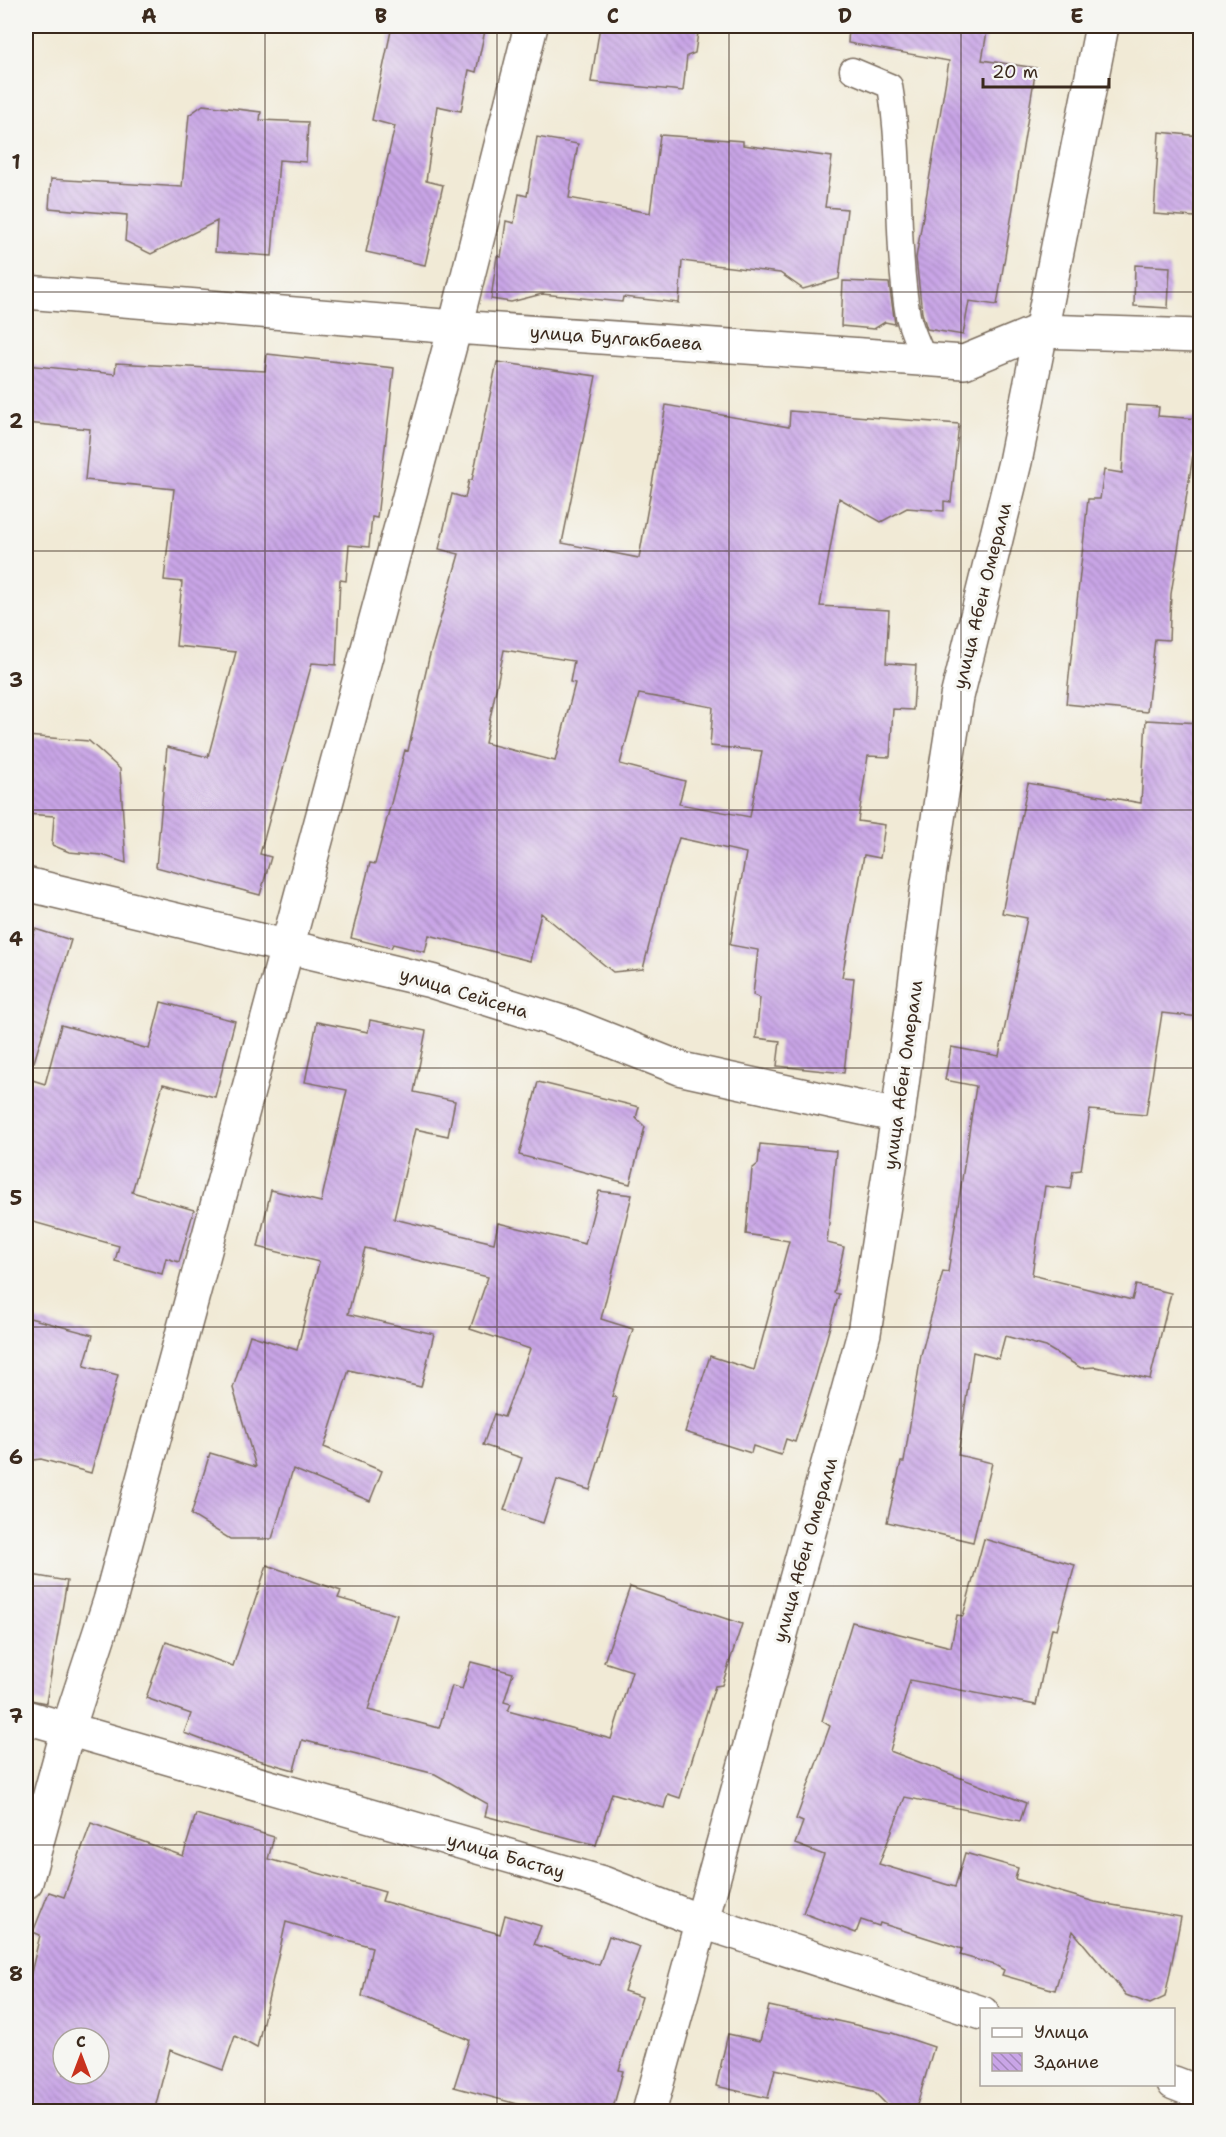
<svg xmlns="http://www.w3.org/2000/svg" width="1226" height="2137" font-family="'Shantell Sans',sans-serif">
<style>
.building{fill:url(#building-back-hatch);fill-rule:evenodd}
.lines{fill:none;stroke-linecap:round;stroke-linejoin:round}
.service-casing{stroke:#7b6d5e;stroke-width:27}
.minor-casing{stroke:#7b6d5e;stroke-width:36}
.secondary-casing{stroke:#7b6d5e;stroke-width:36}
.service{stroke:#fff;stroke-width:24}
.minor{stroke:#fff;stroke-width:33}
.secondary{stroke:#fff;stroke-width:33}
.grid{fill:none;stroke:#3b2a1e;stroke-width:1.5;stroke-opacity:0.55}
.labels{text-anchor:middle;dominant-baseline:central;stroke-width:6;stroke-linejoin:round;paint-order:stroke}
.street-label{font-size:18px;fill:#3b2a1e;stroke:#f6f6f2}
.neatline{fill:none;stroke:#3b2a1e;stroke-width:2}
.grid-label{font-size:20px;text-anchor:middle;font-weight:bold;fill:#3b2a1e}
</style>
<defs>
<pattern id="building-back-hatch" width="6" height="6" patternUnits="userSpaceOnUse" patternTransform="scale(1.5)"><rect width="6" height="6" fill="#c9a5e7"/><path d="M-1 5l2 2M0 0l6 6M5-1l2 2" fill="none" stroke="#a487bb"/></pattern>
</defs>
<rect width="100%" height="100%" fill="#f6f6f2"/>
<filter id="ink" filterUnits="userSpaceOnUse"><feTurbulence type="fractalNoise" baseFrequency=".0167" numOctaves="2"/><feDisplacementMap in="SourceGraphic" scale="12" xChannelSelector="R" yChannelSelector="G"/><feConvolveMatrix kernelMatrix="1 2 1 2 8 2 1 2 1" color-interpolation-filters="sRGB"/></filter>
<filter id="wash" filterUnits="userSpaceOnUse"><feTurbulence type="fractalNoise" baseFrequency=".008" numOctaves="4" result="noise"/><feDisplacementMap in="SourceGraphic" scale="24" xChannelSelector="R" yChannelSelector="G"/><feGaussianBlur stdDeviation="1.35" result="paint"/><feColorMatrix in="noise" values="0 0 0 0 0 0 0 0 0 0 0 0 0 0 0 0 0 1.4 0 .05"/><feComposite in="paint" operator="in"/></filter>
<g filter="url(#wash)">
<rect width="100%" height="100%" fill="#f1ead6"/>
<g id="blocks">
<path class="building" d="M 392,26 L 486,26 L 476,72 L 469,70 L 461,111 L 437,106 L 426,181 L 443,185 L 425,265 L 366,252 L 395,126 L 372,120 Z
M 600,26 L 699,26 L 695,53 L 687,56 L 683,91 L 591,82 Z
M 849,26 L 988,26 L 982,60 L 1036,68 L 997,305 L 969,301 L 963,335 L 927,329 L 922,313 L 916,258 L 949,61 L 848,43 Z
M 203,105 L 261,112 L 260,120 L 308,122 L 306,162 L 279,160 L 272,256 L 215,252 L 217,221 L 151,254 L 125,241 L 127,215 L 49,208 L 51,179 L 182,187 L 189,115 Z
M 1159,132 L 1200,136 L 1195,217 L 1154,214 Z
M 660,135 L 743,141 L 743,145 L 832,157 L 825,207 L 847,209 L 839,279 L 803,289 L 780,273 L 682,261 L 679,303 L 623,297 L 622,302 L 542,294 L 511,302 L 491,299 L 497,256 L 501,257 L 506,221 L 514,223 L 519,194 L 527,196 L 537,137 L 578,144 L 569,198 L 650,213 Z
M 1135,265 L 1170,267 L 1168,308 L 1134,306 Z
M 843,281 L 889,283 L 895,324 L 885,322 L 874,329 L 841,326 Z
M 267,354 L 394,368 L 377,518 L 372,517 L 369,547 L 349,545 L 346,581 L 340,580 L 336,665 L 312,663 L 260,854 L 271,857 L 260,895 L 156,867 L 167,747 L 208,757 L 236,652 L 176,646 L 182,582 L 164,580 L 174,489 L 85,480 L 90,429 L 26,423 L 26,365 L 115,374 L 116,363 L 265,371 Z
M 497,362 L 596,376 L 562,543 L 639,558 L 666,405 L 789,427 L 790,411 L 959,424 L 951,502 L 944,501 L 944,511 L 907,508 L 881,522 L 839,498 L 820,606 L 889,610 L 886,663 L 916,665 L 913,710 L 893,709 L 890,757 L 868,756 L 858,821 L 885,825 L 880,858 L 864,855 L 842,977 L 854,978 L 844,1073 L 777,1066 L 780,1041 L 756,1038 L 760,998 L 753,995 L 758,950 L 730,945 L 746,853 L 679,838 L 665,882 L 643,969 L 613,972 L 541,913 L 530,961 L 429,935 L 425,952 L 393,944 L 391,948 L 351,938 L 370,863 L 375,864 L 405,750 L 408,751 L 429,658 L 459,554 L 439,549 L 452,494 L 465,498 L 469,480 L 472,480 ZM 504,650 L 574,661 L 570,682 L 575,683 L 555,761 L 485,743 ZM 639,694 L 713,707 L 710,746 L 762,751 L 750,817 L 679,804 L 685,781 L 620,764 Z
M 1126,405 L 1159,407 L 1158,416 L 1200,419 L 1200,456 L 1193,455 L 1171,594 L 1169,640 L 1155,639 L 1147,712 L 1066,704 L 1088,499 L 1100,499 L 1104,470 L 1122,473 Z
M 1146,720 L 1200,723 L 1200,1017 L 1162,1013 L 1146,1115 L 1090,1110 L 1081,1170 L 1073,1171 L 1070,1189 L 1045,1186 L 1032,1275 L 1132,1300 L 1136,1285 L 1171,1293 L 1150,1379 L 1096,1367 L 1081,1368 L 1046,1347 L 1005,1336 L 999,1359 L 973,1352 L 958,1455 L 992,1463 L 973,1542 L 887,1522 L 901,1462 L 904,1462 L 921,1355 L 943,1271 L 948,1272 L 976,1086 L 945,1080 L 951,1047 L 999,1056 L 1027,918 L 1002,913 L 1028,783 L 1141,803 Z
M 26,736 L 89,741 L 120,769 L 126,863 L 102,855 L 69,852 L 52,845 L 54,816 L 26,814 Z
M 35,929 L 71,940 L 34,1062 L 26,1061 L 26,962 Z
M 161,1002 L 235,1021 L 215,1097 L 163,1084 L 132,1192 L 194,1210 L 179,1262 L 166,1258 L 162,1274 L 115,1261 L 119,1246 L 26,1220 L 26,1078 L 45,1084 L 61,1025 L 149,1049 Z
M 370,1020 L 426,1031 L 414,1092 L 455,1101 L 448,1136 L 415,1129 L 394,1219 L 494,1243 L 498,1223 L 585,1244 L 599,1191 L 632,1195 L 601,1319 L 633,1329 L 612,1396 L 617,1398 L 590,1490 L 557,1480 L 543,1523 L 504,1510 L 522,1458 L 483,1445 L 494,1414 L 504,1417 L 530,1349 L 470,1329 L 488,1277 L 365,1248 L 348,1314 L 434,1334 L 421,1387 L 349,1370 L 324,1447 L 382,1471 L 370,1501 L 293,1469 L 272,1539 L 230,1539 L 191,1515 L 210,1453 L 256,1467 L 233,1388 L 250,1335 L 297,1350 L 319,1262 L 258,1247 L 271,1190 L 321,1202 L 347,1090 L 305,1082 L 317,1022 L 368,1032 Z
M 538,1082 L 639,1107 L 636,1118 L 645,1127 L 630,1184 L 519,1155 Z
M 760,1144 L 836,1151 L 827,1243 L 844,1247 L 834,1293 L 839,1294 L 816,1376 L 795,1442 L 786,1439 L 781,1455 L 753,1446 L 751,1453 L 685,1432 L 710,1356 L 754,1370 L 789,1241 L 746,1234 L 752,1169 L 758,1164 Z
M 26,1317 L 93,1335 L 84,1366 L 118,1375 L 91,1473 L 41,1459 L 26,1461 Z
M 984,1539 L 1075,1565 L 1057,1629 L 1052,1628 L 1036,1705 L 910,1680 L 890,1751 L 1026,1803 L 1020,1821 L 905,1797 L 879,1864 L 955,1887 L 965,1853 L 1018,1868 L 1015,1879 L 1095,1902 L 1181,1917 L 1165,1997 L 1150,2004 L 1126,1995 L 1073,1931 L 1055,1990 L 1002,1975 L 1004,1970 L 995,1965 L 960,1955 L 962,1949 L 880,1923 L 879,1926 L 861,1920 L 856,1933 L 803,1913 L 824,1855 L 795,1844 L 803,1822 L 796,1819 L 830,1726 L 822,1721 L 852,1622 L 951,1647 L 957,1615 L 963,1616 Z
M 267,1565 L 341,1591 L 338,1598 L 397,1615 L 368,1710 L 439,1728 L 452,1686 L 462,1689 L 471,1662 L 513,1673 L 504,1702 L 511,1704 L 508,1711 L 611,1739 L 632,1671 L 604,1662 L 630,1587 L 742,1624 L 722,1685 L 715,1686 L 680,1798 L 668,1794 L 664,1808 L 612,1793 L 596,1845 L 485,1816 L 488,1804 L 435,1774 L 302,1740 L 294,1770 L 248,1757 L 184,1733 L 191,1714 L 146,1698 L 166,1642 L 233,1666 Z
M 26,1574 L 67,1581 L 46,1703 L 26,1699 Z
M 196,1814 L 274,1837 L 268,1859 L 385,1892 L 382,1901 L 500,1934 L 505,1915 L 541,1926 L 534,1944 L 599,1965 L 609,1936 L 640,1947 L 624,1991 L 642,1997 L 619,2070 L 623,2071 L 612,2112 L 547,2112 L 454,2087 L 469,2040 L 362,1996 L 372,1947 L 286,1922 L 257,2048 L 235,2036 L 223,2070 L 170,2050 L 154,2112 L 26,2112 L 26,1994 L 40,1935 L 33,1932 L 49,1892 L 64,1897 L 91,1823 L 183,1856 ZM 63,2038 L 99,2038 L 99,2074 L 63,2074 Z
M 769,2006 L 892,2033 L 934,2047 L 917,2105 L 891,2109 L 873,2091 L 775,2069 L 768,2098 L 716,2086 L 728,2034 L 760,2041 Z"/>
</g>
</g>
<g filter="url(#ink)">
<use href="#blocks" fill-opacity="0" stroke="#7b6d5e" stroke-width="1.5"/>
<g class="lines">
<g class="service-casing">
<path id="service" d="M 852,70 L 890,86 C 903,162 895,240 908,316 C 911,330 919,345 924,359"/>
</g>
<g class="minor-casing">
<path id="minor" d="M 26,292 L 455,327 L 964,362 L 1039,331 L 1200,336
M 26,884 L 431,981 L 571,1025 L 682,1069 L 898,1116
M 26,1717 L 603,1883 L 700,1921 L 982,2013
M 26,1882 L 68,1729 L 110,1601 L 455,327 L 531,26
M 1174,2083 L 1200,2093"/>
</g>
<g class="secondary-casing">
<path id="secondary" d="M 649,2112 L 864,1333 L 898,1116 L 928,883 L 957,697 L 1015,462 L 1102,26"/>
</g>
<use href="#service" class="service"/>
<use href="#minor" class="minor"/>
<use href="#secondary" class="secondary"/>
</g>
</g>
<path class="grid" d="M 265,26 L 265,2112M 497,26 L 497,2112M 729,26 L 729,2112M 961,26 L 961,2112M 26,292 L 1200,292M 26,551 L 1200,551M 26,810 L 1200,810M 26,1068 L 1200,1068M 26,1327 L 1200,1327M 26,1586 L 1200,1586M 26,1845 L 1200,1845"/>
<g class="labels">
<g class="street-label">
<text transform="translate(616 338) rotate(4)">улица Булгакбаева</text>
<text transform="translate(982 596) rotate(-76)">улица Абен Омерали</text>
<text transform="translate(464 993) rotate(17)">улица Сейсена</text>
<text transform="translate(903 1075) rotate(-82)">улица Абен Омерали</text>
<text transform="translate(805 1550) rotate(-74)">улица Абен Омерали</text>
<text transform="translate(506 1856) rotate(16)">улица Бастау</text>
</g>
</g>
<rect width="1226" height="2137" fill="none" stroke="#f6f6f2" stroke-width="66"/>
<rect x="980" y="2008" width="195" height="78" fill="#f6f6f2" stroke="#aba49d" stroke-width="1.5"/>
<rect x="992" y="2028" width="30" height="9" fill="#ffffff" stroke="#aba49d" stroke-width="1.5"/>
<text x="1034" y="2038" font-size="18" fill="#3b2a1e">Улица</text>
<rect x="992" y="2053" width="30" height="18" fill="url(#building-back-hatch)" stroke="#aba49d" stroke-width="1.5"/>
<text x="1034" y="2068" font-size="18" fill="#3b2a1e">Здание</text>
<g transform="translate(81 2056)"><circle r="28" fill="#f6f6f2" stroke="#aba49d" stroke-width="1.5"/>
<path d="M0-4.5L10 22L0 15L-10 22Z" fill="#c8321e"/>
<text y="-9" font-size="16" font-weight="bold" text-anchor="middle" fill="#3b2a1e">С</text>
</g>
<path d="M983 78v9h126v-9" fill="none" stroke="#3b2a1e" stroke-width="3"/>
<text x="992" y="78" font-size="18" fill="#3b2a1e" stroke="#f6f6f2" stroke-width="4.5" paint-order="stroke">20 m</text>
<rect x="33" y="33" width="1160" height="2071" class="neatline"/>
<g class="grid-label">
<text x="149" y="23">A</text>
<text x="381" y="23">B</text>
<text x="613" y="23">C</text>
<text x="845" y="23">D</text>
<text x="1077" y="23">E</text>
<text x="16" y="169">1</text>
<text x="16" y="428">2</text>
<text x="16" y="687">3</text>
<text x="16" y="946">4</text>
<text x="16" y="1205">5</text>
<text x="16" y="1464">6</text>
<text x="16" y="1723">7</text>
<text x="16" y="1981">8</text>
</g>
</svg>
